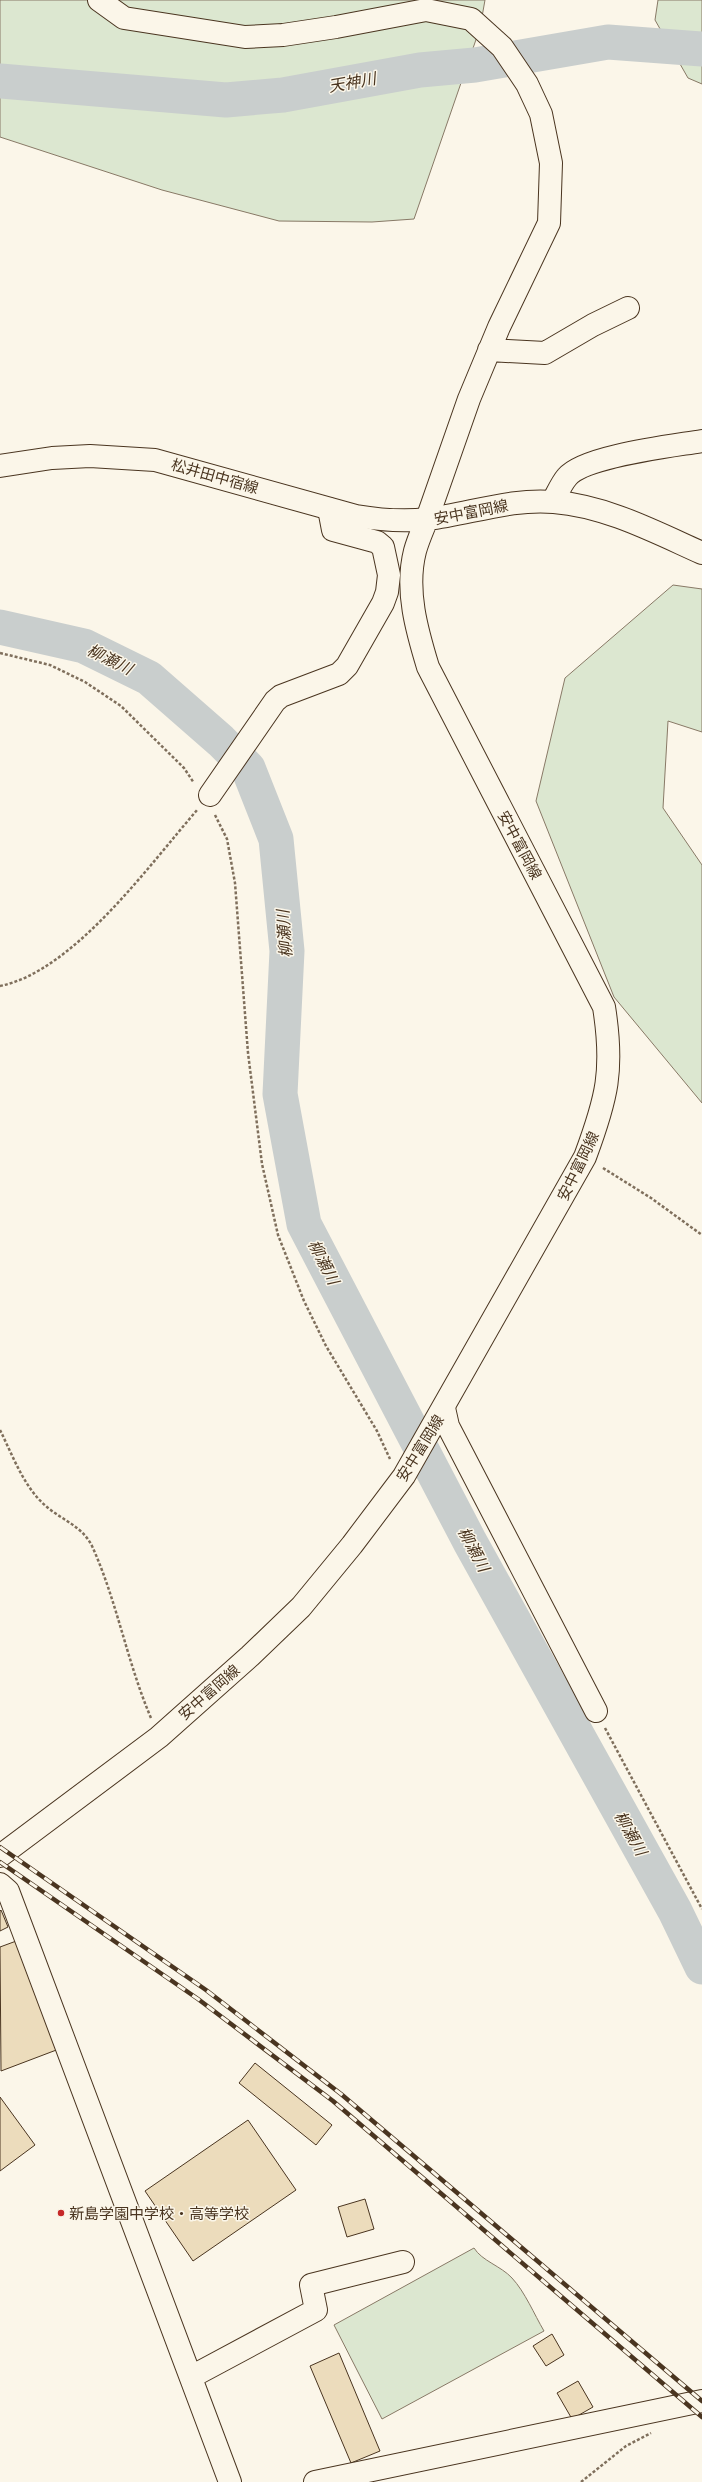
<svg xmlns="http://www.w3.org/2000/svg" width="702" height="2482" font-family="'Titillium Web','Noto Sans JP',sans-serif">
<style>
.green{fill:#dce7d0;stroke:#887966}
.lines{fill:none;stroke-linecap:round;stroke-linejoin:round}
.river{stroke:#c9cecd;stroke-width:35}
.building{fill:#ecdcbc;stroke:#4a3520}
.minor-casing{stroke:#4a3520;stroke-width:24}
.major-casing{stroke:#4a3520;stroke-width:24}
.path{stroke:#7f6f5c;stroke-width:2.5;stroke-dasharray:3 2;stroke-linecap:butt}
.minor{stroke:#fbf6e9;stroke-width:22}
.major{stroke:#fbf6e9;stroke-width:22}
.rail-casing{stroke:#4a3520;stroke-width:4.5}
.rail{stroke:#fbf6e9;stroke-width:3;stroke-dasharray:9;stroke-linecap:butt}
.poi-dot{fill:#c62828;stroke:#fbf6e9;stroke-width:1.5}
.labels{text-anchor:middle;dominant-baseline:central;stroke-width:3;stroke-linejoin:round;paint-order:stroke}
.street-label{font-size:15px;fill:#4a3520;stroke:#fbf6e9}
.poi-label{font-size:15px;fill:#4a3520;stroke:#fbf6e9;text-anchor:start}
.water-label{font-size:16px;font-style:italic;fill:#4a3520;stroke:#fbf6e9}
</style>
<rect width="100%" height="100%" fill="#fbf6e9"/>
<path class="green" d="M 0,0 L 485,0 L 480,28 L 414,219 L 372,222 L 279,221 L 162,190 L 0,137 Z
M 658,0 L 702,0 L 702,84 L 688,78 L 655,20 Z
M 673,585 L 702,589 L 702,732 L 668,721 L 663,808 L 702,865 L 702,1103 L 614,997 L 536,801 L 565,678 Z
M 474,2248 C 482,2261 501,2266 512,2278 C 525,2292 534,2314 544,2331 L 382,2419 L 334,2325 Z"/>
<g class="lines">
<path class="river" d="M 0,81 L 226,100 L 283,95 L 420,70 L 475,65 L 608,42 L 702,49
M 0,627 L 84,646 L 149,678 L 221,741 L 248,768 L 276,839 L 287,951 L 280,1094 L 304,1224 L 470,1542 L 675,1911 L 702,1967"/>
</g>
<path class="building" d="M 1,1910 L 8,1927 L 0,1931 L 0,1911 Z
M 19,1940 L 59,2049 L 1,2071 L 0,1947 Z
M 255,2063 L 332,2125 L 316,2145 L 239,2083 Z
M 0,2097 L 35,2145 L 0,2171 Z
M 248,2120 L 296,2190 L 193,2261 L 145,2191 Z
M 365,2199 L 374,2229 L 347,2237 L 338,2207 Z
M 552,2334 L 564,2355 L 546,2366 L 533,2346 Z
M 339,2353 L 380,2451 L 351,2463 L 310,2366 Z
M 578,2381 L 593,2407 L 572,2419 L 557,2393 Z"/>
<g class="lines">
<g class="minor-casing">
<path id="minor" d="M 99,0 L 124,18 L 245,37 L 283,35 L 336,27 L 426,10 L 471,19 L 502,47 L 527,84 L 541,114 L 551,163 L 549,223 L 499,327 L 469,399 L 427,519
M 489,350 L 545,353 L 593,325 L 628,308
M 553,501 C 557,494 561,484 567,477 C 584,456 673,446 702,441
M 210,795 L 275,701 L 281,696 L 339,674 L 347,666 L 383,603 L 387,592 L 389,575 L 383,547 L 377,542 L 333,530 L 329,509
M 444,1408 L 448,1426 L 596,1711
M 0,1884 L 8,1891 L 230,2482
M 191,2377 L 316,2310 L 311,2285 L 403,2262
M 315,2482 L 702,2401"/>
</g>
<g class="major-casing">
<path id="major" d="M 0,466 L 52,458 L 90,456 L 155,460 L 356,516 C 380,520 403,522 428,519 C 469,514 512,498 554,502 C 606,506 655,532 702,553
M 0,1856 L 159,1737 L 250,1656 L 301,1607 L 352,1545 L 404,1476 L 585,1157 C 607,1098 614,1070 604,1007 L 428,667 C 417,631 405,590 415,551 C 418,540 423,529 427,519"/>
</g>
<path class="path" d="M 0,653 L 50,665 L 85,682 L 121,706 L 184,768 L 194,783
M 215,815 L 227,839 L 235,883 L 248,1053 L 262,1164 L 278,1235 L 304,1301 L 326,1346 L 377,1431 L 390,1459
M 0,986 C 74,971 149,865 198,809
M 603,1168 L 651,1198 L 702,1235
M 0,1430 C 13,1456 24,1488 47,1507 C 62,1520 82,1526 92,1546 C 117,1601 127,1662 151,1718
M 605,1728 L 702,1909
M 581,2482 L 626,2446 L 651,2433"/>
<use href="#minor" class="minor"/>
<use href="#major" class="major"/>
<g class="rail-casing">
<path id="rail" d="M 0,1847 L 206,1990 L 341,2094 L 702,2401
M 0,1862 L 198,1999 L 333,2101 L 702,2417"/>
</g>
<use href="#rail" class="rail"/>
</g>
<circle class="poi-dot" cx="61" cy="2213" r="4"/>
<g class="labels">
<g class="street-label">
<text transform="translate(215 476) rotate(16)">松井田中宿線</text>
<text transform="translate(471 512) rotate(-11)">安中富岡線</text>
<text transform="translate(520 845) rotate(62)">安中富岡線</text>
<text transform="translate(578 1166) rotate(-64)">安中富岡線</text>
<text transform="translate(420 1448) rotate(-58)">安中富岡線</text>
<text transform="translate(209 1692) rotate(-41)">安中富岡線</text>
</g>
<g class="poi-label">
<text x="69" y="2213">新島学園中学校・高等学校</text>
</g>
<g class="water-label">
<text transform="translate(352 82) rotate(-10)">天神川</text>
<text transform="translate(110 659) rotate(26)">柳瀬川</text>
<text transform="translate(284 934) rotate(-94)">柳瀬川</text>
<text transform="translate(324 1262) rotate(63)">柳瀬川</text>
<text transform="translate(474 1549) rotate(62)">柳瀬川</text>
<text transform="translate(631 1833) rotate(61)">柳瀬川</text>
</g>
</g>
</svg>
